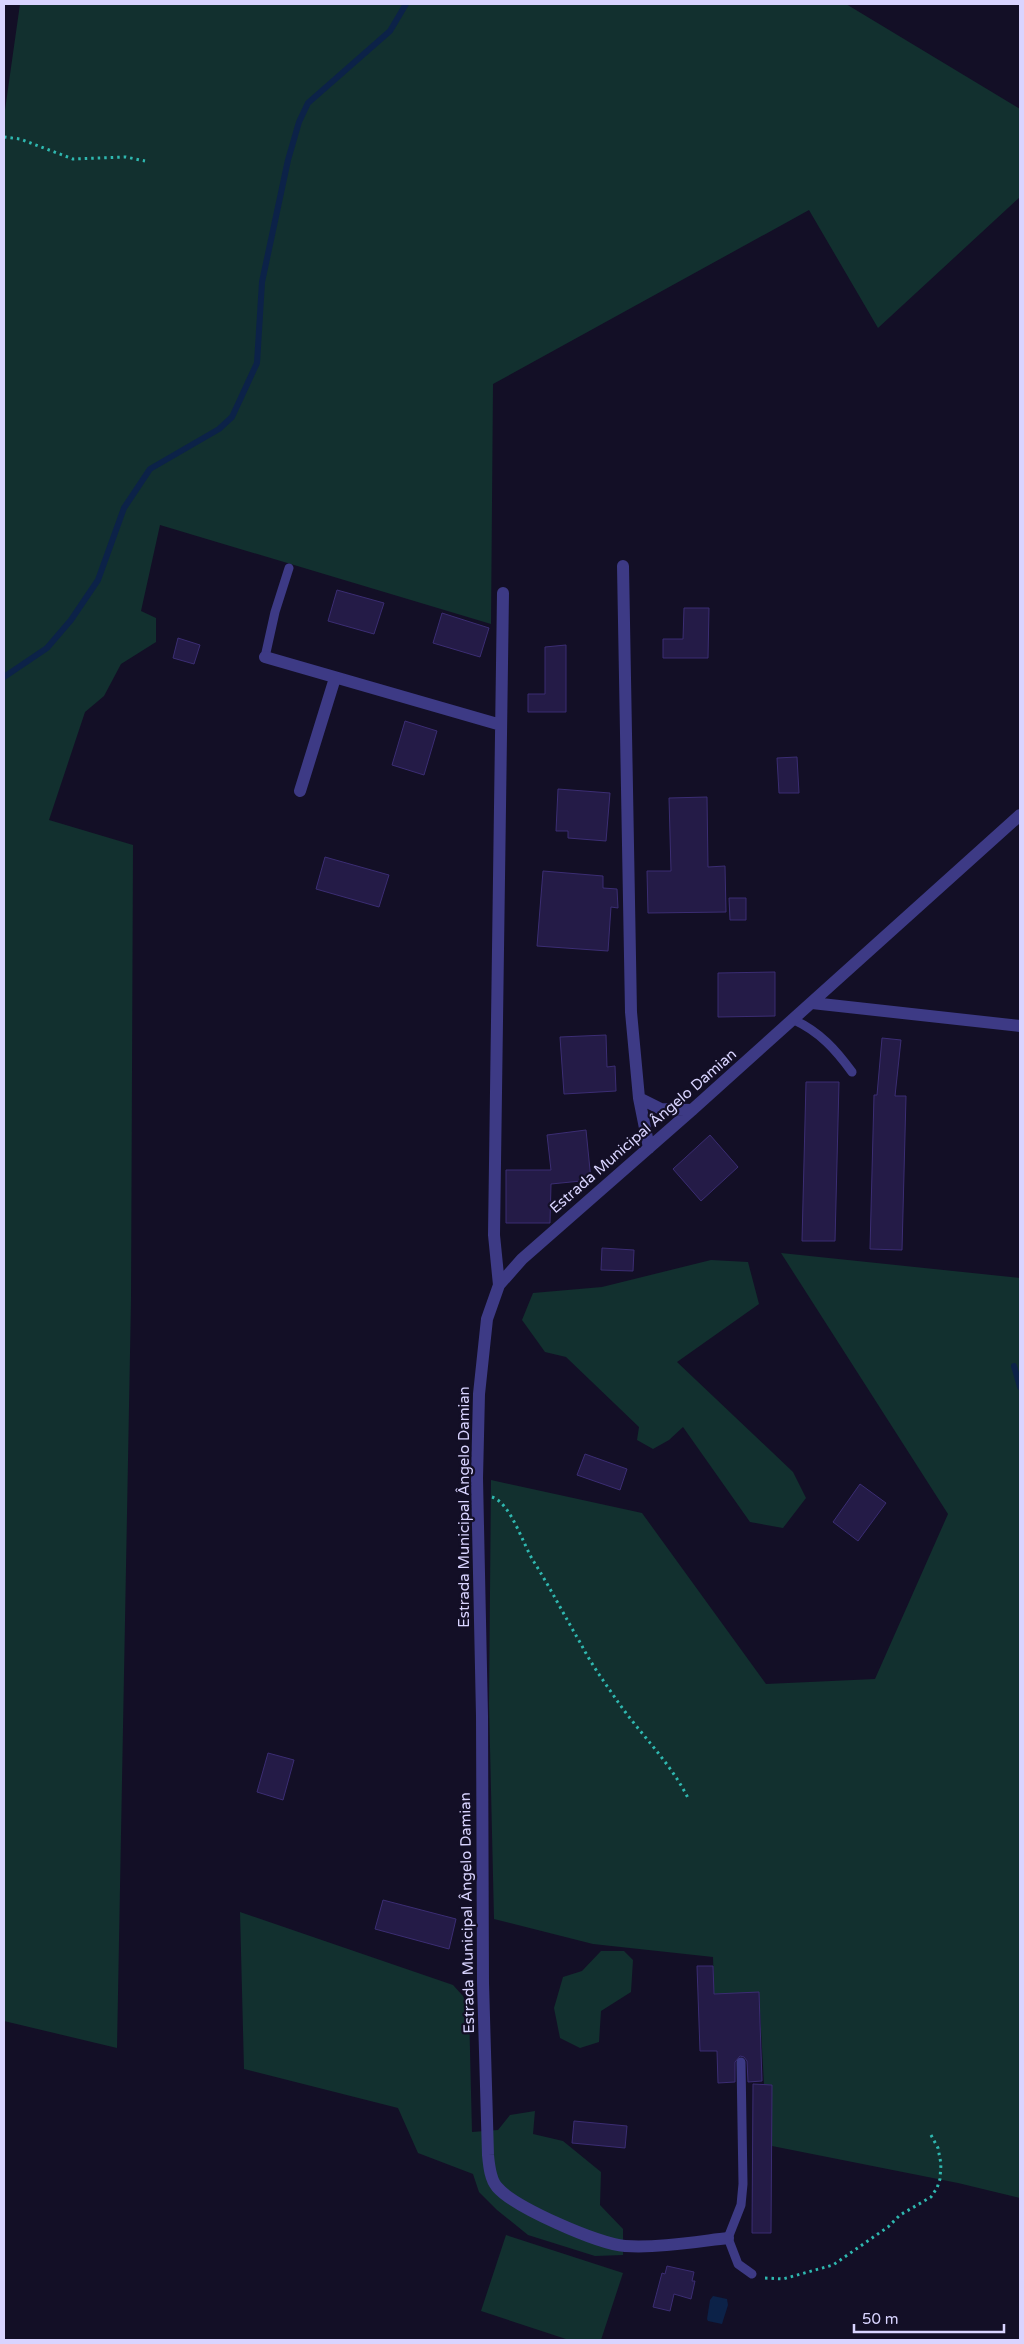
<svg xmlns="http://www.w3.org/2000/svg" width="1024" height="2344" font-family="'Varela Round',sans-serif">
<style>
.green{fill:#12302f}
.water{fill:#0c2248}
.lines{fill:none;stroke-linecap:round;stroke-linejoin:round}
.stream{stroke:#0c2248;stroke-width:6}
.building{fill:#241b47;stroke:#3b2d73}
.path{stroke:#2fb8b0;stroke-width:3;stroke-dasharray:2.5 4;stroke-linecap:butt}
.service{stroke:#3d3a85;stroke-width:9}
.minor{stroke:#3d3a85;stroke-width:12}
.labels{text-anchor:middle;dominant-baseline:central;stroke-width:4.5;stroke-linejoin:round;paint-order:stroke}
.street-label{font-size:15px;fill:#d9d4ff;stroke:#130f26}
</style>
<rect width="100%" height="100%" fill="#130f26"/>
<path class="green" d="M 20,4 L 846,4 L 1020,109 L 1020,197 L 878,328 L 809,210 L 493,384 L 491,624 L 160,525 L 141,611 L 156,618 L 156,642 L 121,664 L 104,696 L 85,712 L 49,820 L 133,845 L 131,1300 L 117,2048 L 4,2021 L 4,117 Z
M 781,1253 L 1020,1278 L 1020,2198 L 958,2183 L 772,2146 L 772,2085 L 764,2084 L 759,1993 L 714,1994 L 713,1957 L 593,1944 L 494,1919 L 489,1704 L 491,1480 L 642,1513 L 766,1684 L 875,1679 L 948,1514 Z
M 711,1260 L 748,1262 L 759,1304 L 677,1362 L 793,1472 L 806,1498 L 783,1528 L 750,1522 L 683,1427 L 669,1440 L 653,1449 L 637,1440 L 639,1427 L 566,1357 L 545,1352 L 522,1320 L 533,1293 L 602,1287 Z
M 240,1912 L 453,1985 L 463,1996 L 469,2010 L 472,2132 L 498,2130 L 510,2115 L 535,2111 L 533,2134 L 563,2141 L 601,2172 L 600,2205 L 623,2229 L 623,2255 L 595,2256 L 528,2235 L 497,2210 L 479,2192 L 473,2174 L 418,2153 L 398,2108 L 244,2069 Z
M 601,1951 L 624,1951 L 633,1960 L 631,1992 L 601,2011 L 599,2042 L 580,2048 L 560,2038 L 554,2008 L 563,1977 L 582,1971 Z
M 506,2235 L 623,2273 L 601,2340 L 569,2340 L 481,2311 Z"/>
<path class="water" d="M 713,2296 L 727,2299 L 728,2305 L 722,2324 L 708,2321 L 707,2319 L 710,2300 Z"/>
<g class="lines">
<path class="stream" d="M 4,677 L 47,648 L 71,620 L 98,580 L 124,508 L 150,469 L 219,429 L 232,417 L 257,363 L 262,282 L 288,160 L 299,122 L 308,103 L 390,31 L 406,4
M 1014,1366 L 1020,1387"/>
</g>
<path class="building" d="M 337,590 L 384,603 L 374,634 L 328,621 Z
M 684,608 L 709,608 L 708,658 L 663,658 L 663,639 L 683,639 Z
M 442,613 L 489,628 L 480,657 L 433,643 Z
M 178,638 L 200,645 L 194,664 L 173,658 Z
M 566,645 L 566,712 L 528,712 L 528,694 L 545,694 L 545,647 Z
M 405,721 L 437,731 L 424,775 L 392,765 Z
M 797,757 L 799,793 L 779,793 L 777,758 Z
M 558,789 L 610,793 L 606,841 L 568,838 L 568,831 L 556,831 Z
M 707,797 L 708,867 L 725,866 L 726,912 L 648,913 L 647,871 L 671,871 L 669,798 Z
M 325,857 L 389,875 L 379,907 L 316,889 Z
M 543,871 L 603,876 L 603,888 L 617,889 L 618,908 L 611,907 L 608,951 L 537,946 Z
M 729,898 L 746,898 L 746,920 L 730,920 Z
M 775,972 L 775,1016 L 718,1017 L 718,973 Z
M 606,1035 L 607,1067 L 615,1066 L 616,1091 L 564,1094 L 560,1037 Z
M 882,1038 L 901,1040 L 895,1096 L 906,1096 L 902,1250 L 870,1249 L 874,1095 L 877,1095 Z
M 806,1082 L 839,1082 L 835,1241 L 802,1241 Z
M 586,1130 L 591,1180 L 551,1184 L 550,1223 L 506,1223 L 506,1170 L 551,1170 L 547,1135 Z
M 710,1135 L 738,1167 L 701,1201 L 673,1169 Z
M 602,1248 L 634,1250 L 633,1271 L 601,1270 Z
M 585,1454 L 627,1469 L 620,1490 L 577,1475 Z
M 860,1484 L 886,1503 L 858,1541 L 833,1522 Z
M 268,1753 L 294,1760 L 283,1800 L 257,1792 Z
M 383,1900 L 456,1919 L 449,1949 L 375,1929 Z
M 697,1966 L 713,1966 L 714,1994 L 759,1992 L 762,2081 L 748,2082 L 747,2061 L 744,2057 L 740,2056 L 735,2062 L 735,2082 L 718,2083 L 717,2051 L 700,2051 Z
M 753,2084 L 772,2085 L 771,2233 L 752,2233 Z
M 574,2121 L 627,2126 L 625,2148 L 572,2143 Z
M 667,2266 L 694,2272 L 692,2281 L 695,2281 L 691,2299 L 674,2294 L 670,2311 L 653,2307 L 662,2273 L 665,2274 Z"/>
<g class="lines">
<path class="path" d="M 4,137 L 20,139 L 73,159 L 126,157 L 145,161
M 492,1497 C 511,1503 523,1545 534,1562 C 551,1589 565,1617 581,1644 C 591,1664 605,1683 618,1702 C 641,1735 671,1763 689,1800
M 765,2278 L 783,2279 L 833,2265 L 888,2227 L 900,2215 L 931,2197 L 937,2188 L 940,2179 L 941,2164 L 938,2148 L 931,2135"/>
<path class="service" d="M 265,657 L 275,612 L 289,568
M 794,1020 C 820,1032 836,1050 852,1072
M 741,2062 L 743,2184 L 741,2205 L 728,2238 L 738,2264 L 752,2274"/>
<path class="minor" d="M 623,566 L 631,1012 L 639,1098 L 649,1148
M 265,657 L 501,725
M 300,791 L 335,678
M 812,1003 L 1020,1026
M 639,1098 L 661,1109 L 692,1110
M 499,1285 L 494,1235 L 503,593
M 728,2238 C 694,2242 658,2248 625,2246 C 598,2244 514,2207 497,2187 C 490,2179 489,2165 488,2155 L 483,1983 L 482,1716 L 477,1478 L 479,1394 L 487,1319 L 499,1285 L 522,1259 L 692,1110 L 1020,815"/>
</g>
<g class="labels">
<g class="street-label">
<text transform="translate(643 1131) rotate(-41)">Estrada Municipal Ângelo Damian</text>
<text transform="translate(464 1507) rotate(-90)">Estrada Municipal Ângelo Damian</text>
<text transform="translate(467 1913) rotate(-91)">Estrada Municipal Ângelo Damian</text>
</g>
</g>
<rect width="1024" height="2344" fill="none" stroke="#d9d4ff" stroke-width="10"/>
<path d="M854 2324v8h150v-8" fill="none" stroke="#d9d4ff" stroke-width="2.5"/>
<text x="862" y="2324" font-size="15" fill="#d9d4ff" stroke="#130f26" stroke-width="4" paint-order="stroke">50 m</text>
</svg>
